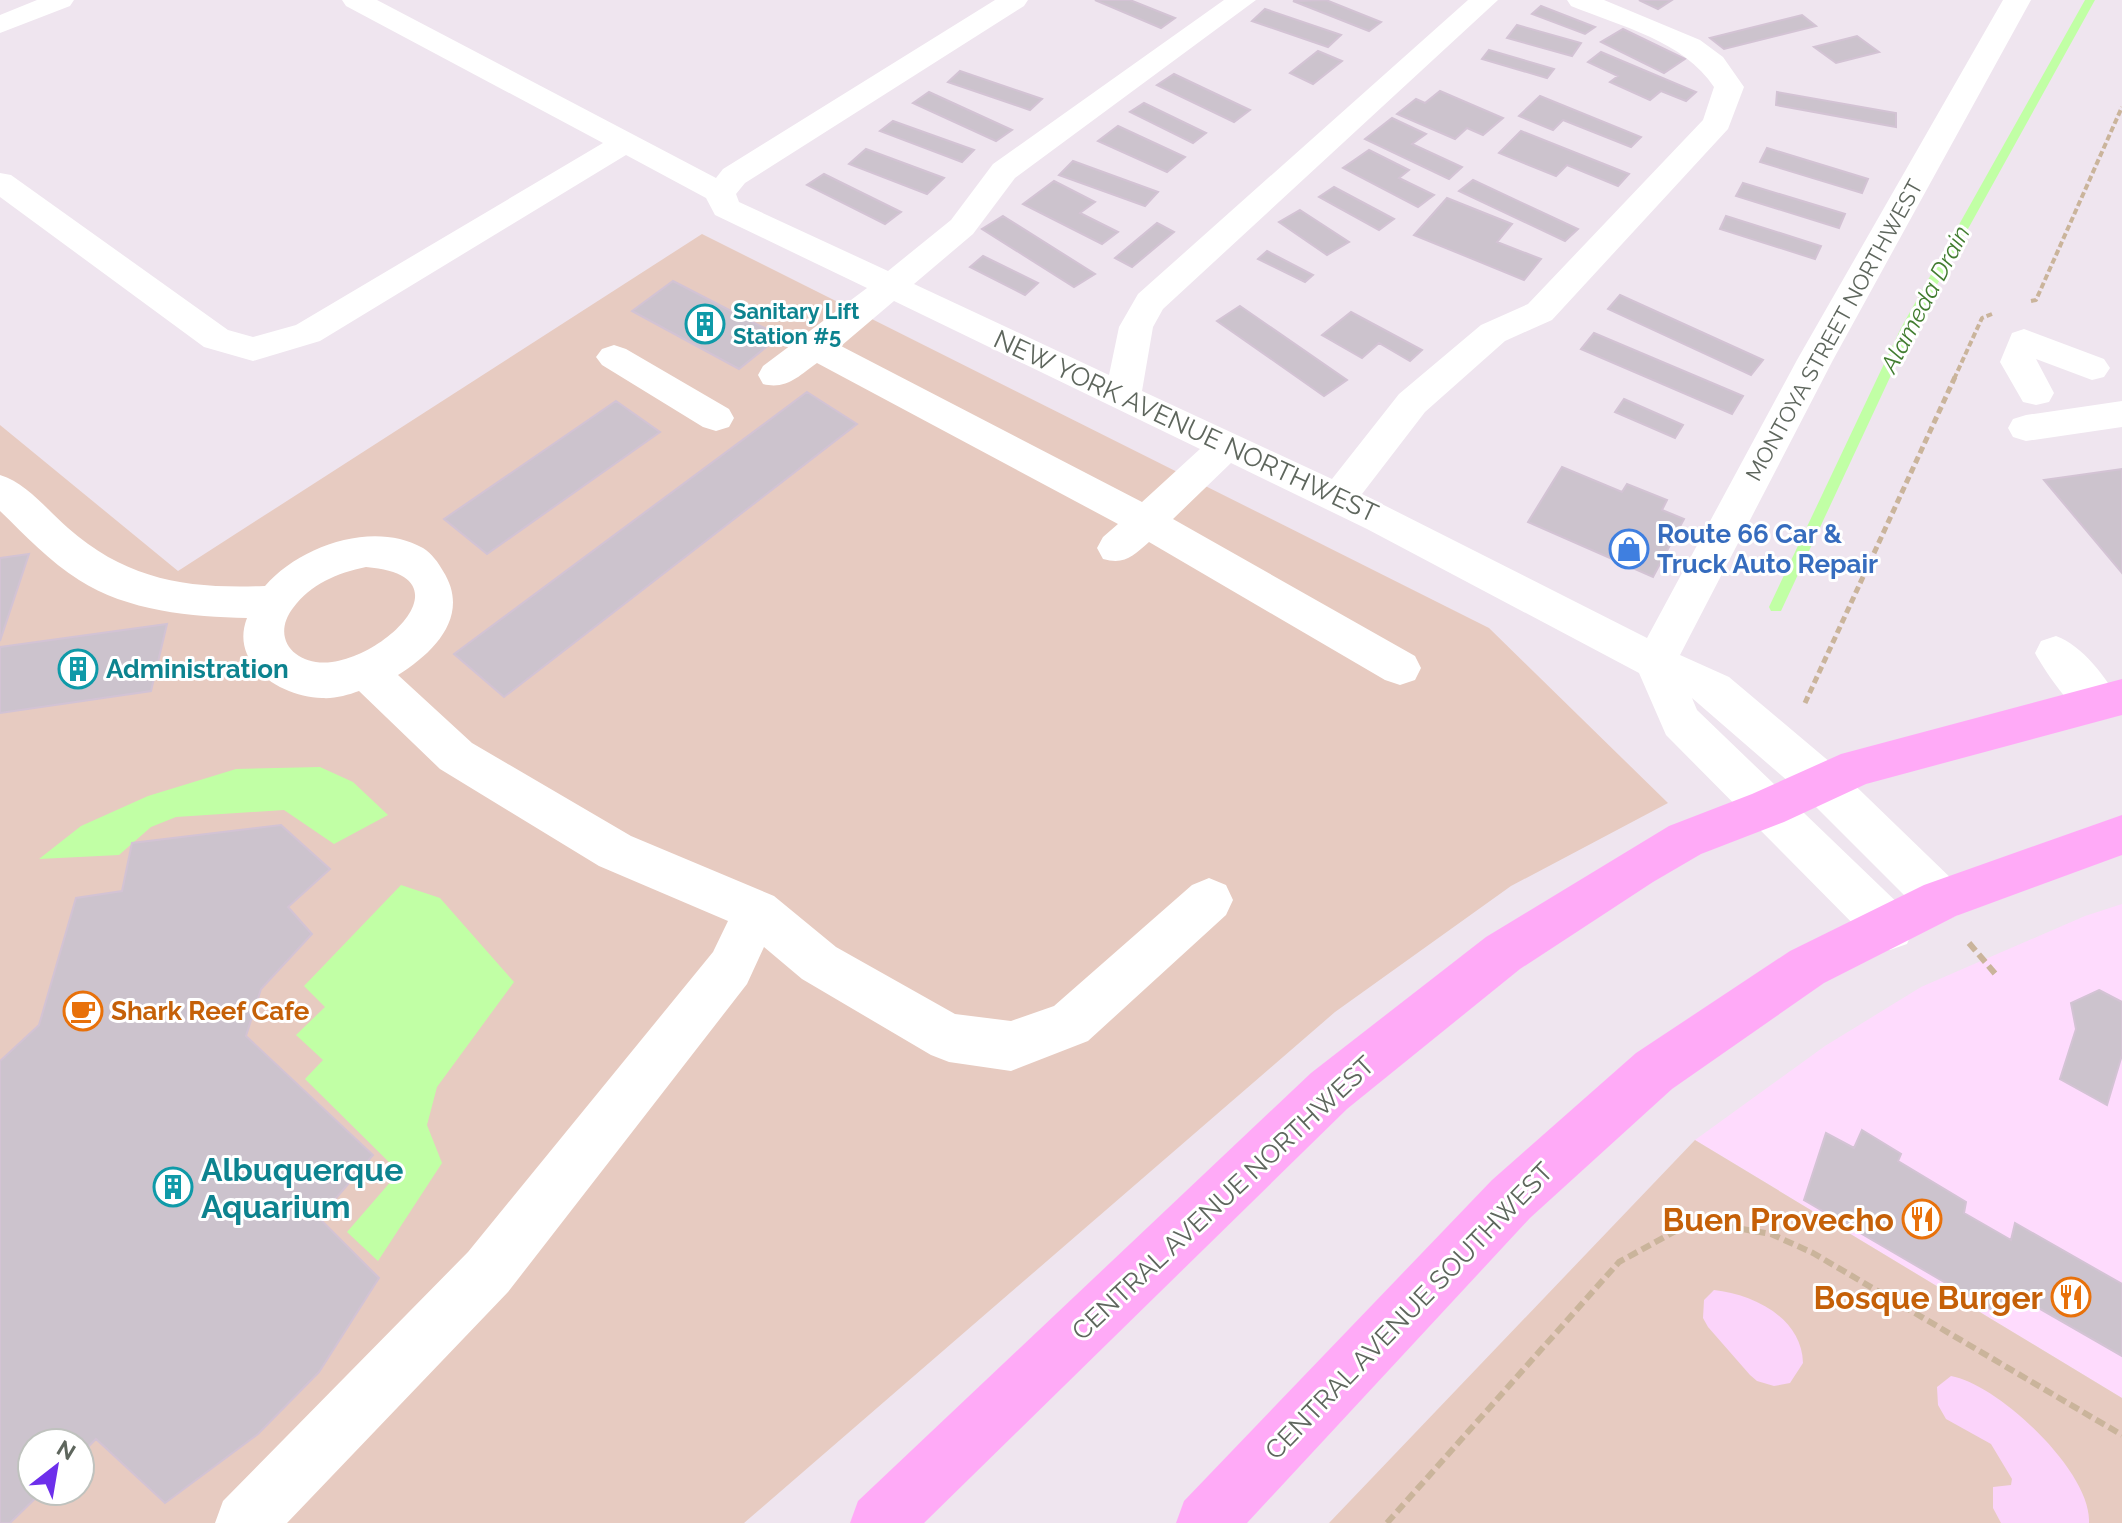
<svg xmlns="http://www.w3.org/2000/svg" width="2122" height="1523" font-family="Raleway,sans-serif">
<style>
.commercial{fill:#fedbfd}
.green{fill:#e7cbc1;fill-rule:evenodd}
.sand{fill:#fbd4fa}
.water{fill:#c1ffa5}
.lines{fill:none;stroke-linecap:round;stroke-linejoin:round}
.stream{fill:#c1ffa5;fill-rule:evenodd}
.building{fill:#ccc3cd;stroke:#d3c3d4;stroke-width:2}
.path-far2{stroke:#cab49b;stroke-width:4;stroke-dasharray:6 3;stroke-linecap:butt}
.path-far1{stroke:#cab49b;stroke-width:5;stroke-dasharray:7 4;stroke-linecap:butt}
.path{stroke:#cab49b;stroke-width:6;stroke-dasharray:10 5;stroke-linecap:butt}
.minor{fill:#fff;fill-rule:evenodd}
.major{fill:#ffaaf7;fill-rule:evenodd}
.labels{text-anchor:middle;dominant-baseline:central;stroke-width:6;stroke-linejoin:round;paint-order:stroke}
.far-culture-label{font-size:22px;font-weight:bold;fill:#0d838f;stroke:#fff;text-anchor:start}
.far-street-label{font-size:22px;fill:#5e665d;stroke:#fff}
.far-water-label{font-size:24px;font-style:italic;fill:#427d30;stroke:#fff}
.street-label{font-size:26px;fill:#5e665d;stroke:#fff}
.shop-label{font-size:26px;font-weight:bold;fill:#366cbe;stroke:#fff;text-anchor:start}
.culture-label{font-size:26px;font-weight:bold;fill:#0d838f;stroke:#fff;text-anchor:start}
.food-label{font-size:26px;font-weight:bold;fill:#c56008;stroke:#fff;text-anchor:start}
.near-culture-label{font-size:32px;font-weight:bold;fill:#0d838f;stroke:#fff;text-anchor:start}
.near-food-label{font-size:32px;font-weight:bold;fill:#c56008;stroke:#fff;text-anchor:end}
</style>
<rect width="100%" height="100%" fill="#efe5ef"/>
<path class="commercial" d="M 2122,904 L 2122,1398 L 1695,1140 L 1825,1046 L 1921,987 L 2085,916 Z"/>
<path class="green" d="M 702,234 L 1489,628 L 1668,803 L 1511,886 L 1335,1012 L 744,1523 L 0,1523 L 0,425 L 178,571 ZM 32,1443 L 80,1443 L 80,1491 L 32,1491 Z
M 1695,1140 L 2122,1398 L 2122,1523 L 1329,1523 Z"/>
<path class="sand" d="M 1714,1290 C 1752,1294 1802,1317 1803,1363 L 1790,1383 L 1774,1386 L 1757,1381 L 1750,1375 L 1708,1327 L 1703,1318 L 1704,1300 Z
M 1951,1376 C 1998,1384 2092,1472 2089,1523 L 2001,1523 L 1993,1508 L 1993,1487 L 2011,1485 L 2012,1479 L 1991,1444 L 1946,1419 L 1938,1405 L 1937,1387 Z"/>
<path class="water" d="M 320,767 L 353,782 L 388,815 L 334,844 L 284,810 L 176,817 L 151,827 L 119,855 L 39,859 L 81,826 L 148,796 L 236,769 Z
M 401,885 L 440,898 L 514,982 L 437,1087 L 427,1125 L 442,1163 L 378,1261 L 347,1232 L 399,1172 L 305,1079 L 323,1060 L 296,1035 L 325,1007 L 304,986 Z"/>
<g class="lines">
<path class="stream" d="M 2085,0 L 2095,0 L 1913,328 L 1781,611 L 1771,611 L 1769,607 L 1901,328 Z"/>
</g>
<path class="building" d="M 1095,0 L 1130,0 L 1175,18 L 1161,28 Z
M 1326,0 L 1381,22 L 1369,31 L 1293,1 Z
M 1639,0 L 1672,0 L 1658,9 Z
M 1541,6 L 1595,27 L 1585,34 L 1532,14 Z
M 1265,9 L 1341,35 L 1328,47 L 1252,21 Z
M 1802,15 L 1816,26 L 1724,49 L 1710,38 Z
M 1517,25 L 1581,43 L 1572,56 L 1507,38 Z
M 1623,29 L 1685,59 L 1664,73 L 1601,42 Z
M 1857,36 L 1879,52 L 1836,63 L 1814,47 Z
M 1489,50 L 1554,69 L 1547,78 L 1482,59 Z
M 1318,51 L 1342,61 L 1313,84 L 1290,73 Z
M 1601,52 L 1696,92 L 1686,101 L 1661,91 L 1650,100 L 1610,82 L 1618,76 L 1588,62 Z
M 960,71 L 1042,99 L 1030,110 L 948,82 Z
M 1174,74 L 1250,110 L 1234,122 L 1157,85 Z
M 1440,91 L 1503,118 L 1483,135 L 1467,128 L 1455,139 L 1397,114 L 1416,99 L 1425,103 Z
M 929,92 L 1012,130 L 996,141 L 913,103 Z
M 1777,92 L 1896,113 L 1896,127 L 1776,105 Z
M 1540,96 L 1641,137 L 1631,147 L 1563,120 L 1553,130 L 1519,116 Z
M 1144,103 L 1206,133 L 1193,143 L 1130,112 Z
M 1392,118 L 1426,134 L 1412,144 L 1462,167 L 1449,179 L 1365,139 Z
M 893,121 L 974,150 L 962,162 L 880,131 Z
M 1118,126 L 1185,157 L 1167,172 L 1098,141 Z
M 1521,131 L 1629,174 L 1618,186 L 1567,165 L 1556,176 L 1499,153 Z
M 1767,148 L 1868,179 L 1862,193 L 1760,162 Z
M 866,149 L 944,178 L 927,194 L 849,164 Z
M 1369,150 L 1409,170 L 1399,178 L 1434,195 L 1418,207 L 1343,168 Z
M 1073,161 L 1158,192 L 1145,206 L 1059,175 Z
M 824,174 L 901,212 L 885,224 L 807,185 Z
M 1473,180 L 1578,229 L 1565,241 L 1459,191 Z
M 1054,181 L 1095,202 L 1080,213 L 1118,232 L 1102,244 L 1023,204 Z
M 1743,183 L 1845,214 L 1839,228 L 1736,196 Z
M 1334,187 L 1394,219 L 1379,230 L 1319,197 Z
M 1447,198 L 1512,224 L 1497,242 L 1541,259 L 1524,280 L 1414,235 Z
M 1300,210 L 1349,242 L 1327,255 L 1279,222 Z
M 1003,216 L 1095,274 L 1074,287 L 982,229 Z
M 1726,216 L 1821,246 L 1815,259 L 1720,229 Z
M 1157,223 L 1174,232 L 1132,267 L 1115,258 Z
M 1267,251 L 1313,275 L 1305,282 L 1258,259 Z
M 983,256 L 1038,283 L 1025,295 L 970,267 Z
M 673,281 L 780,336 L 739,369 L 632,311 Z
M 1620,295 L 1763,360 L 1751,375 L 1608,309 Z
M 1240,306 L 1347,380 L 1324,396 L 1217,321 Z
M 1351,312 L 1422,350 L 1410,361 L 1379,343 L 1362,358 L 1322,335 Z
M 1594,333 L 1743,396 L 1732,414 L 1581,349 Z
M 807,392 L 857,424 L 504,697 L 454,654 Z
M 1624,399 L 1683,425 L 1675,438 L 1615,412 Z
M 616,401 L 660,432 L 487,554 L 444,519 Z
M 1562,467 L 1622,492 L 1627,484 L 1667,500 L 1662,510 L 1684,519 L 1653,577 L 1528,522 Z
M 2122,469 L 2122,573 L 2044,480 Z
M 29,554 L 0,641 L 0,558 Z
M 167,624 L 151,691 L 0,713 L 0,647 Z
M 281,825 L 330,869 L 288,907 L 312,934 L 261,989 L 246,1036 L 373,1155 L 319,1218 L 379,1278 L 319,1372 L 258,1434 L 165,1503 L 96,1439 L 80,1455 L 80,1443 L 32,1443 L 32,1491 L 43,1491 L 10,1523 L 0,1523 L 0,1061 L 39,1025 L 76,898 L 122,891 L 132,843 Z
M 2099,990 L 2122,1002 L 2122,1055 L 2107,1105 L 2060,1079 L 2076,1029 L 2071,1003 Z
M 1862,1130 L 1901,1154 L 1898,1161 L 1966,1202 L 1964,1213 L 2011,1240 L 2015,1223 L 2122,1284 L 2122,1356 L 2009,1291 L 2004,1317 L 1804,1200 L 1826,1133 L 1854,1148 Z"/>
<g class="lines">
<path class="path-far2" d="M 2031,301 L 2036,300 L 2122,107
M 1954,379 L 1982,318 L 1992,314"/>
<path class="path-far1" d="M 1805,703 L 1955,377"/>
<path class="path" d="M 1969,943 L 1998,977
M 1387,1523 L 1619,1262 L 1681,1228 L 1725,1226 L 1771,1234 L 1813,1253 L 2122,1435"/>
<path class="minor" d="M 37,0 L 74,0 L 70,6 L 0,33 L 0,15 Z
M 342,0 L 377,0 L 716,178 L 723,169 L 995,0 L 1028,0 L 1024,6 L 745,183 L 736,194 L 739,202 L 888,271 L 951,220 L 993,164 L 1224,0 L 1256,0 L 1015,178 L 973,234 L 914,284 L 1109,375 L 1119,327 L 1138,294 L 1468,0 L 1498,0 L 1163,309 L 1153,327 L 1142,391 L 1332,479 L 1399,394 L 1481,325 L 1528,304 L 1703,120 L 1714,87 C 1684,41 1620,26 1571,6 L 1567,0 L 1604,0 L 1700,40 L 1723,57 L 1744,87 L 1728,129 L 1552,320 L 1505,341 L 1425,412 L 1362,494 L 1647,638 L 1797,360 L 2003,0 L 2031,0 L 1833,360 L 1680,655 L 1729,677 L 1837,768 L 1958,885 L 1965,900 L 1958,915 L 1941,922 L 1924,915 L 1805,796 L 1692,698 L 1697,710 L 1907,912 L 1914,928 L 1907,944 L 1890,950 L 1873,944 L 1666,735 L 1639,673 L 1367,529 L 1231,463 L 1173,519 L 1415,656 L 1421,668 L 1415,680 L 1400,685 L 1385,680 L 1149,542 C 1133,556 1125,565 1103,559 L 1097,548 L 1103,537 L 1118,524 L 817,363 C 799,376 786,390 763,384 L 758,375 L 763,366 L 867,288 L 715,215 L 706,198 L 626,155 L 320,341 L 253,361 L 204,347 L 0,197 L 0,173 L 11,175 L 228,330 L 253,337 L 296,325 L 603,143 L 346,6 ZM 894,301 L 1200,449 L 1142,502 L 841,346 Z
M 2024,329 L 2104,359 L 2110,368 L 2104,377 L 2092,380 L 2036,359 L 2054,393 L 2049,402 L 2036,405 L 2023,402 L 2000,362 L 2012,333 Z
M 614,345 L 626,349 L 729,409 L 734,418 L 729,427 L 716,431 L 703,427 L 602,365 L 596,357 L 602,349 Z
M 2122,401 L 2122,427 L 2026,441 L 2013,437 L 2008,428 L 2013,419 L 2026,415 Z
M 0,475 C 27,483 47,510 68,528 C 127,580 187,589 265,586 C 300,546 373,520 423,548 C 432,554 438,562 443,571 C 471,615 435,652 398,675 L 472,743 L 631,836 L 774,896 L 836,947 L 955,1014 L 1011,1021 L 1054,1006 L 1192,885 L 1209,878 L 1226,885 L 1233,900 L 1226,915 L 1088,1041 L 1011,1071 L 949,1062 L 931,1055 L 802,979 L 764,947 L 747,984 L 508,1292 L 287,1523 L 215,1523 L 223,1501 L 468,1252 L 713,952 L 728,921 L 599,866 L 440,769 L 359,691 C 348,695 334,699 322,698 C 281,697 229,664 247,618 C 192,617 127,611 79,580 C 50,562 25,535 0,511 ZM 366,567 C 467,575 390,654 332,662 C 298,667 269,640 293,608 C 311,584 337,573 366,567 Z
M 2056,636 C 2082,645 2108,679 2120,703 L 2114,716 C 2103,719 2093,722 2083,715 C 2068,704 2044,670 2035,653 L 2041,641 Z"/>
<path class="major" d="M 2122,679 L 2122,715 L 1866,784 L 1784,822 L 1701,854 L 1653,882 L 1520,969 L 1347,1109 L 924,1523 L 850,1523 L 858,1501 L 1311,1073 L 1486,937 L 1669,826 L 1752,794 L 1841,754 Z
M 2122,815 L 2122,855 L 1956,916 L 1824,983 L 1672,1089 L 1530,1218 L 1247,1523 L 1176,1523 L 1184,1501 L 1492,1180 L 1636,1053 L 1790,951 L 1924,885 Z"/>
</g>
<defs>
<g id="building-ring" transform="scale(2)"><circle r="9.5" fill="#fff" stroke="#0f9aa8" stroke-width="1.5"/><path d="M-4-6H4V6H1V3H-1V6H-4ZM-2.5-4.3h1.7v1.8h-1.7ZM.8-4.3h1.7v1.8H.8ZM-2.5-1h1.7V.8h-1.7ZM.8-1h1.7V.8H.8Z" fill="#0f9aa8"/></g>
<g id="shop-ring" transform="scale(2)"><circle r="9.5" fill="#fff" stroke="#3f7fe0" stroke-width="1.5"/><path d="M-5-2.5h2.3a2.7 3.5 0 0 1 5.4 0H5L5.5 6h-11ZM-1.5-2.5h3a1.5 2.3 0 0 0-3 0Z" fill="#3f7fe0"/></g>
<g id="cafe-ring" transform="scale(2)"><circle r="9.5" fill="#fff" stroke="#e8710a" stroke-width="1.5"/><path d="M-5.5-4.5H6V0H3Q3 3.5 0 3.5H-2.5Q-5.5 3.5-5.5 0ZM3-3.2v2h1.7v-2ZM-6 4.5H4V6H-6Z" fill="#e8710a"/></g>
<g id="restaurant-ring" transform="scale(2)"><circle r="9.5" fill="#fff" stroke="#e8710a" stroke-width="1.5"/><path d="M-5-6h1v4h1v-4h1v4h1v-4h1v5L-1.5 .5V6h-2V.5L-5-1ZM5-6V6H3V1.5H1.5Q1.5-4 5-6Z" fill="#e8710a"/></g>
</defs>
<g fill-rule="evenodd">
<use href="#building-ring" x="705" y="324"/>
<use href="#shop-ring" x="1629" y="549"/>
<use href="#building-ring" x="78" y="669"/>
<use href="#cafe-ring" x="83" y="1011"/>
<use href="#building-ring" x="173" y="1187"/>
<use href="#restaurant-ring" x="1922" y="1219"/>
<use href="#restaurant-ring" x="2071" y="1297"/>
</g>
<g class="labels">
<g class="far-culture-label">
<text x="733" y="311">Sanitary Lift<tspan x="733" dy="25">Station #5</tspan></text>
</g>
<g class="far-street-label">
<text transform="translate(1834 330) rotate(-61)">MONTOYA STREET NORTHWEST</text>
</g>
<g class="far-water-label">
<text transform="translate(1925 299) rotate(-62)">Alameda Drain</text>
</g>
<g class="street-label">
<text transform="translate(1186 426) rotate(25)">NEW YORK AVENUE NORTHWEST</text>
<text transform="translate(1223 1198) rotate(-43)">CENTRAL AVENUE NORTHWEST</text>
<text transform="translate(1409 1311) rotate(-46)">CENTRAL AVENUE SOUTHWEST</text>
</g>
<g class="shop-label">
<text x="1657" y="534">Route 66 Car &amp;<tspan x="1657" dy="30">Truck Auto Repair</tspan></text>
</g>
<g class="culture-label">
<text x="106" y="669">Administration</text>
</g>
<g class="food-label">
<text x="111" y="1011">Shark Reef Cafe</text>
</g>
<g class="near-culture-label">
<text x="201" y="1169">Albuquerque<tspan x="201" dy="37">Aquarium</tspan></text>
</g>
<g class="near-food-label">
<text x="1894" y="1219">Buen Provecho</text>
<text x="2043" y="1297">Bosque Burger</text>
</g>
</g>
<g transform="translate(56 1467) rotate(31)"><circle r="38" fill="#ffffff" stroke="#bfc2be" stroke-width="2"/>
<path d="M0-6L14 30L0 20L-14 30Z" fill="#6d2feb"/>
<text y="-12" font-size="22" font-weight="bold" text-anchor="middle" fill="#5e665d">N</text>
</g>
</svg>
